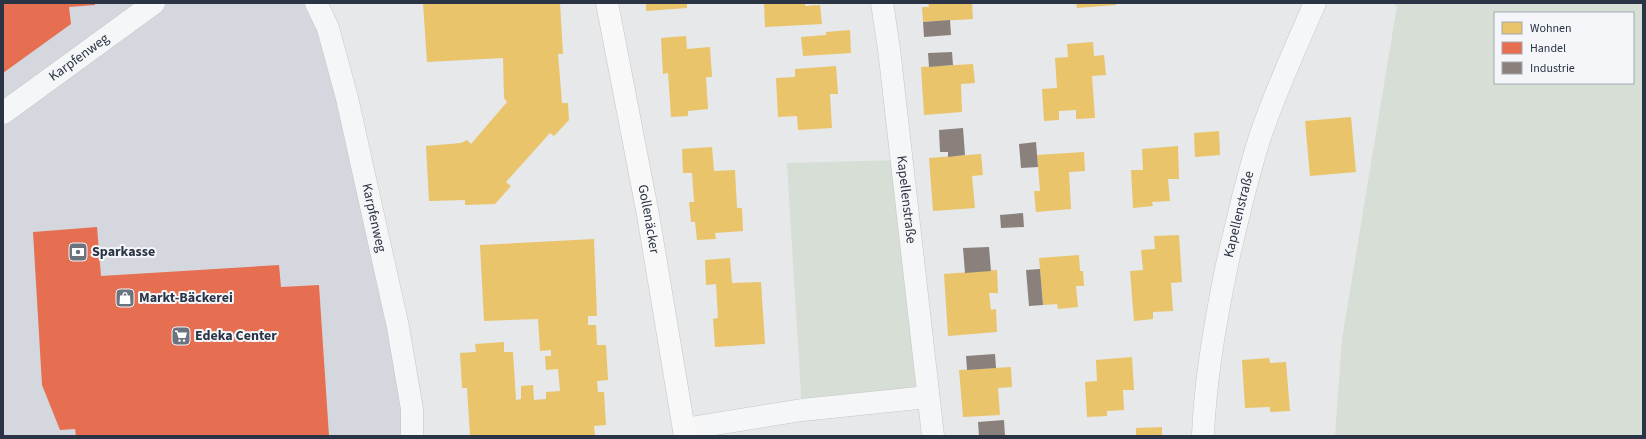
<svg xmlns="http://www.w3.org/2000/svg" width="1646" height="439" font-family="'Source Sans 3',sans-serif">
<style>
.built{fill:#d4d7dd}
.green{fill:#d6ded6;fill-rule:evenodd}
.homes{fill:#e9c46a}
.shops{fill:#e76f51}
.industry{fill:#8a817c}
.lines{fill:none;stroke-linecap:round;stroke-linejoin:round}
.street-casing{stroke:#c4c6c8;stroke-width:23}
.secondary-casing{stroke:#c4c6c8;stroke-width:23}
.street{stroke:#f5f6f7;stroke-width:22}
.secondary{stroke:#f8f8f8;stroke-width:22}
.labels{text-anchor:middle;dominant-baseline:central;stroke-width:4;stroke-linejoin:round;paint-order:stroke}
.street-label{font-size:14px;fill:#2b3445;stroke:#f4f6f9}
.poi-label{font-size:14px;font-weight:bold;fill:#2b3445;stroke:#f4f6f9;text-anchor:start}
</style>
<rect width="100%" height="100%" fill="#e6e8ea"/>
<path class="built" d="M 3,3 L 313,3 L 347,98 L 410,436 L 3,436 Z"/>
<path class="green" d="M 1393,3 L 1643,3 L 1643,436 L 1335,436 L 1342,339 L 1397,6 ZM 1495,13 L 1633,13 L 1633,83 L 1495,83 Z
M 902,160 L 928,397 L 802,410 L 787,163 Z"/>
<path class="homes" d="M 423,3 L 560,3 L 563,54 L 558,54 L 562,103 L 568,103 L 569,120 L 554,136 L 550,133 L 506,182 L 511,186 L 495,204 L 465,205 L 465,200 L 429,201 L 426,146 L 461,143 L 467,140 L 471,144 L 507,102 L 504,98 L 503,58 L 427,62 Z
M 646,3 L 687,3 L 687,8 L 646,11 Z
M 764,3 L 805,3 L 805,6 L 820,5 L 822,24 L 765,27 Z
M 928,3 L 972,3 L 973,19 L 923,22 L 922,7 L 929,7 Z
M 1076,3 L 1116,3 L 1116,5 L 1077,8 Z
M 850,30 L 851,53 L 803,56 L 801,37 L 826,35 L 826,32 Z
M 686,36 L 687,49 L 710,47 L 712,77 L 706,77 L 708,109 L 688,111 L 688,116 L 671,117 L 668,73 L 663,74 L 661,38 Z
M 1093,42 L 1094,56 L 1104,55 L 1106,75 L 1092,76 L 1095,118 L 1076,119 L 1076,110 L 1059,111 L 1059,120 L 1044,121 L 1042,89 L 1057,88 L 1055,58 L 1068,57 L 1067,44 Z
M 973,64 L 975,83 L 961,84 L 962,112 L 924,115 L 921,67 Z
M 836,66 L 838,94 L 830,94 L 832,128 L 798,130 L 797,116 L 778,117 L 776,78 L 795,77 L 795,69 Z
M 1351,117 L 1356,172 L 1310,176 L 1305,121 Z
M 1219,131 L 1220,155 L 1195,157 L 1194,133 Z
M 1178,146 L 1179,179 L 1168,179 L 1170,201 L 1152,202 L 1153,206 L 1133,208 L 1131,170 L 1143,170 L 1142,149 Z
M 712,147 L 714,171 L 735,170 L 737,208 L 742,208 L 743,231 L 715,233 L 716,239 L 697,240 L 695,222 L 691,222 L 689,202 L 694,202 L 692,173 L 683,173 L 682,149 Z
M 1084,152 L 1085,171 L 1069,172 L 1071,209 L 1036,212 L 1034,191 L 1040,191 L 1037,155 Z
M 981,154 L 983,175 L 972,176 L 975,208 L 933,211 L 929,158 Z
M 1179,235 L 1182,282 L 1171,283 L 1173,311 L 1153,312 L 1153,319 L 1134,321 L 1130,271 L 1143,270 L 1141,250 L 1155,249 L 1154,236 Z
M 594,239 L 597,316 L 588,316 L 588,325 L 596,325 L 597,345 L 606,345 L 608,380 L 597,381 L 598,392 L 604,392 L 606,425 L 594,426 L 595,436 L 470,435 L 467,388 L 462,388 L 460,353 L 476,352 L 475,344 L 504,342 L 504,352 L 513,352 L 516,400 L 521,399 L 521,386 L 533,385 L 534,400 L 546,399 L 546,392 L 560,391 L 558,369 L 546,370 L 545,356 L 551,356 L 551,350 L 540,351 L 538,319 L 484,321 L 480,245 Z
M 1079,255 L 1080,271 L 1083,271 L 1084,286 L 1076,286 L 1078,307 L 1058,309 L 1057,304 L 1043,305 L 1039,258 Z
M 730,258 L 732,283 L 761,282 L 765,344 L 715,347 L 713,319 L 718,318 L 716,284 L 706,285 L 705,260 Z
M 997,270 L 998,293 L 989,293 L 991,310 L 996,309 L 997,332 L 948,336 L 944,274 Z
M 1132,357 L 1134,390 L 1123,390 L 1124,410 L 1107,411 L 1107,416 L 1087,417 L 1085,382 L 1097,381 L 1096,360 Z
M 1269,358 L 1270,363 L 1286,362 L 1290,411 L 1270,412 L 1270,407 L 1245,408 L 1242,360 Z
M 1011,367 L 1012,387 L 998,388 L 1000,415 L 963,417 L 959,370 Z
M 1162,427 L 1162,436 L 1136,436 L 1136,428 Z"/>
<path class="shops" d="M 3,3 L 95,3 L 95,5 L 69,7 L 71,24 L 3,73 Z
M 97,227 L 101,276 L 279,265 L 281,287 L 319,285 L 329,436 L 76,436 L 75,429 L 60,430 L 42,385 L 33,232 Z"/>
<path class="industry" d="M 950,20 L 951,35 L 924,37 L 923,22 Z
M 952,52 L 953,65 L 929,67 L 928,53 Z
M 963,128 L 965,155 L 948,157 L 948,152 L 940,152 L 939,130 Z
M 1036,142 L 1038,167 L 1021,168 L 1019,144 Z
M 1023,213 L 1024,227 L 1001,228 L 1000,215 Z
M 989,247 L 991,271 L 965,273 L 963,248 Z
M 1040,269 L 1043,305 L 1029,306 L 1026,270 Z
M 995,354 L 996,368 L 967,370 L 966,356 Z
M 1004,420 L 1005,436 L 979,436 L 978,422 Z"/>
<g class="lines">
<g class="street-casing">
<g id="street">
<path id="s1" d="M 316,3 L 328,28 L 347,98 L 398,327 L 412,409 L 412,436"/>
<path id="s2" d="M 882,3 L 889,49 L 933,436"/>
<path id="s3" d="M 3,113 L 154,3"/>
<path d="M 684,429 L 802,410 L 928,397"/>
<path id="s4" d="M 1203,436 C 1205,377 1216,317 1228,260 C 1238,218 1247,176 1261,134 C 1276,90 1296,46 1315,3"/>
</g>
</g>
<g class="secondary-casing">
<g id="secondary">
<path id="s5" d="M 607,3 L 648,215 L 685,436"/>
</g>
</g>
<use href="#street" class="street"/>
<use href="#secondary" class="secondary"/>
</g>
<defs>
<g id="bank-square" transform="scale(1)"><rect x="-9" y="-9" width="18" height="18" rx="4" fill="#6c737f" stroke="#f4f6f9"/><path d="M-6-4H6V4H-6ZM0-2.3a2.3 2.3 0 1 0 0 4.6a2.3 2.3 0 1 0 0-4.6Z" fill="#fff"/></g>
<g id="shop-square" transform="scale(1)"><rect x="-9" y="-9" width="18" height="18" rx="4" fill="#6c737f" stroke="#f4f6f9"/><path d="M-5-2.5h2.3a2.7 3.5 0 0 1 5.4 0H5L5.5 6h-11ZM-1.5-2.5h3a1.5 2.3 0 0 0-3 0Z" fill="#fff"/></g>
<g id="supermarket-square" transform="scale(1)"><rect x="-9" y="-9" width="18" height="18" rx="4" fill="#6c737f" stroke="#f4f6f9"/><path d="M-6-5.5h2.5l.6 2H6L4.5 2H-2.5L-4.4-4H-6ZM-1.5 3.2a1.3 1.3 0 1 0 .1 0ZM3 3.2a1.3 1.3 0 1 0 .1 0Z" fill="#fff"/></g>
</defs>
<g fill-rule="evenodd">
<use href="#bank-square" x="78" y="252"/>
<use href="#shop-square" x="125" y="298"/>
<use href="#supermarket-square" x="181" y="336"/>
</g>
<g class="labels">
<g class="street-label">
<text stroke="none"><textPath href="#s3" startOffset="94">Karpfenweg</textPath></text>
<text stroke="none"><textPath href="#s2" startOffset="198">Kapellenstraße</textPath></text>
<text stroke="none"><textPath href="#s4" startOffset="225">Kapellenstraße</textPath></text>
<text stroke="none"><textPath href="#s1" startOffset="223">Karpfenweg</textPath></text>
<text stroke="none"><textPath href="#s5" startOffset="220">Gollenäcker</textPath></text>
</g>
<g class="poi-label">
<text x="92" y="252">Sparkasse</text>
<text x="139" y="298">Markt-Bäckerei</text>
<text x="195" y="336">Edeka Center</text>
</g>
</g>
<rect width="1646" height="439" fill="none" stroke="#2b3445" stroke-width="8"/>
<rect x="1494" y="12" width="140" height="72" fill="#f4f6f9" stroke="#a4a8b1"/>
<rect x="1502" y="22" width="20" height="12" fill="#e9c46a" stroke="#a4a8b1"/>
<text x="1530" y="32" font-size="12" fill="#2b3445">Wohnen</text>
<rect x="1502" y="42" width="20" height="12" fill="#e76f51" stroke="#a4a8b1"/>
<text x="1530" y="52" font-size="12" fill="#2b3445">Handel</text>
<rect x="1502" y="62" width="20" height="12" fill="#8a817c" stroke="#a4a8b1"/>
<text x="1530" y="72" font-size="12" fill="#2b3445">Industrie</text>
</svg>
